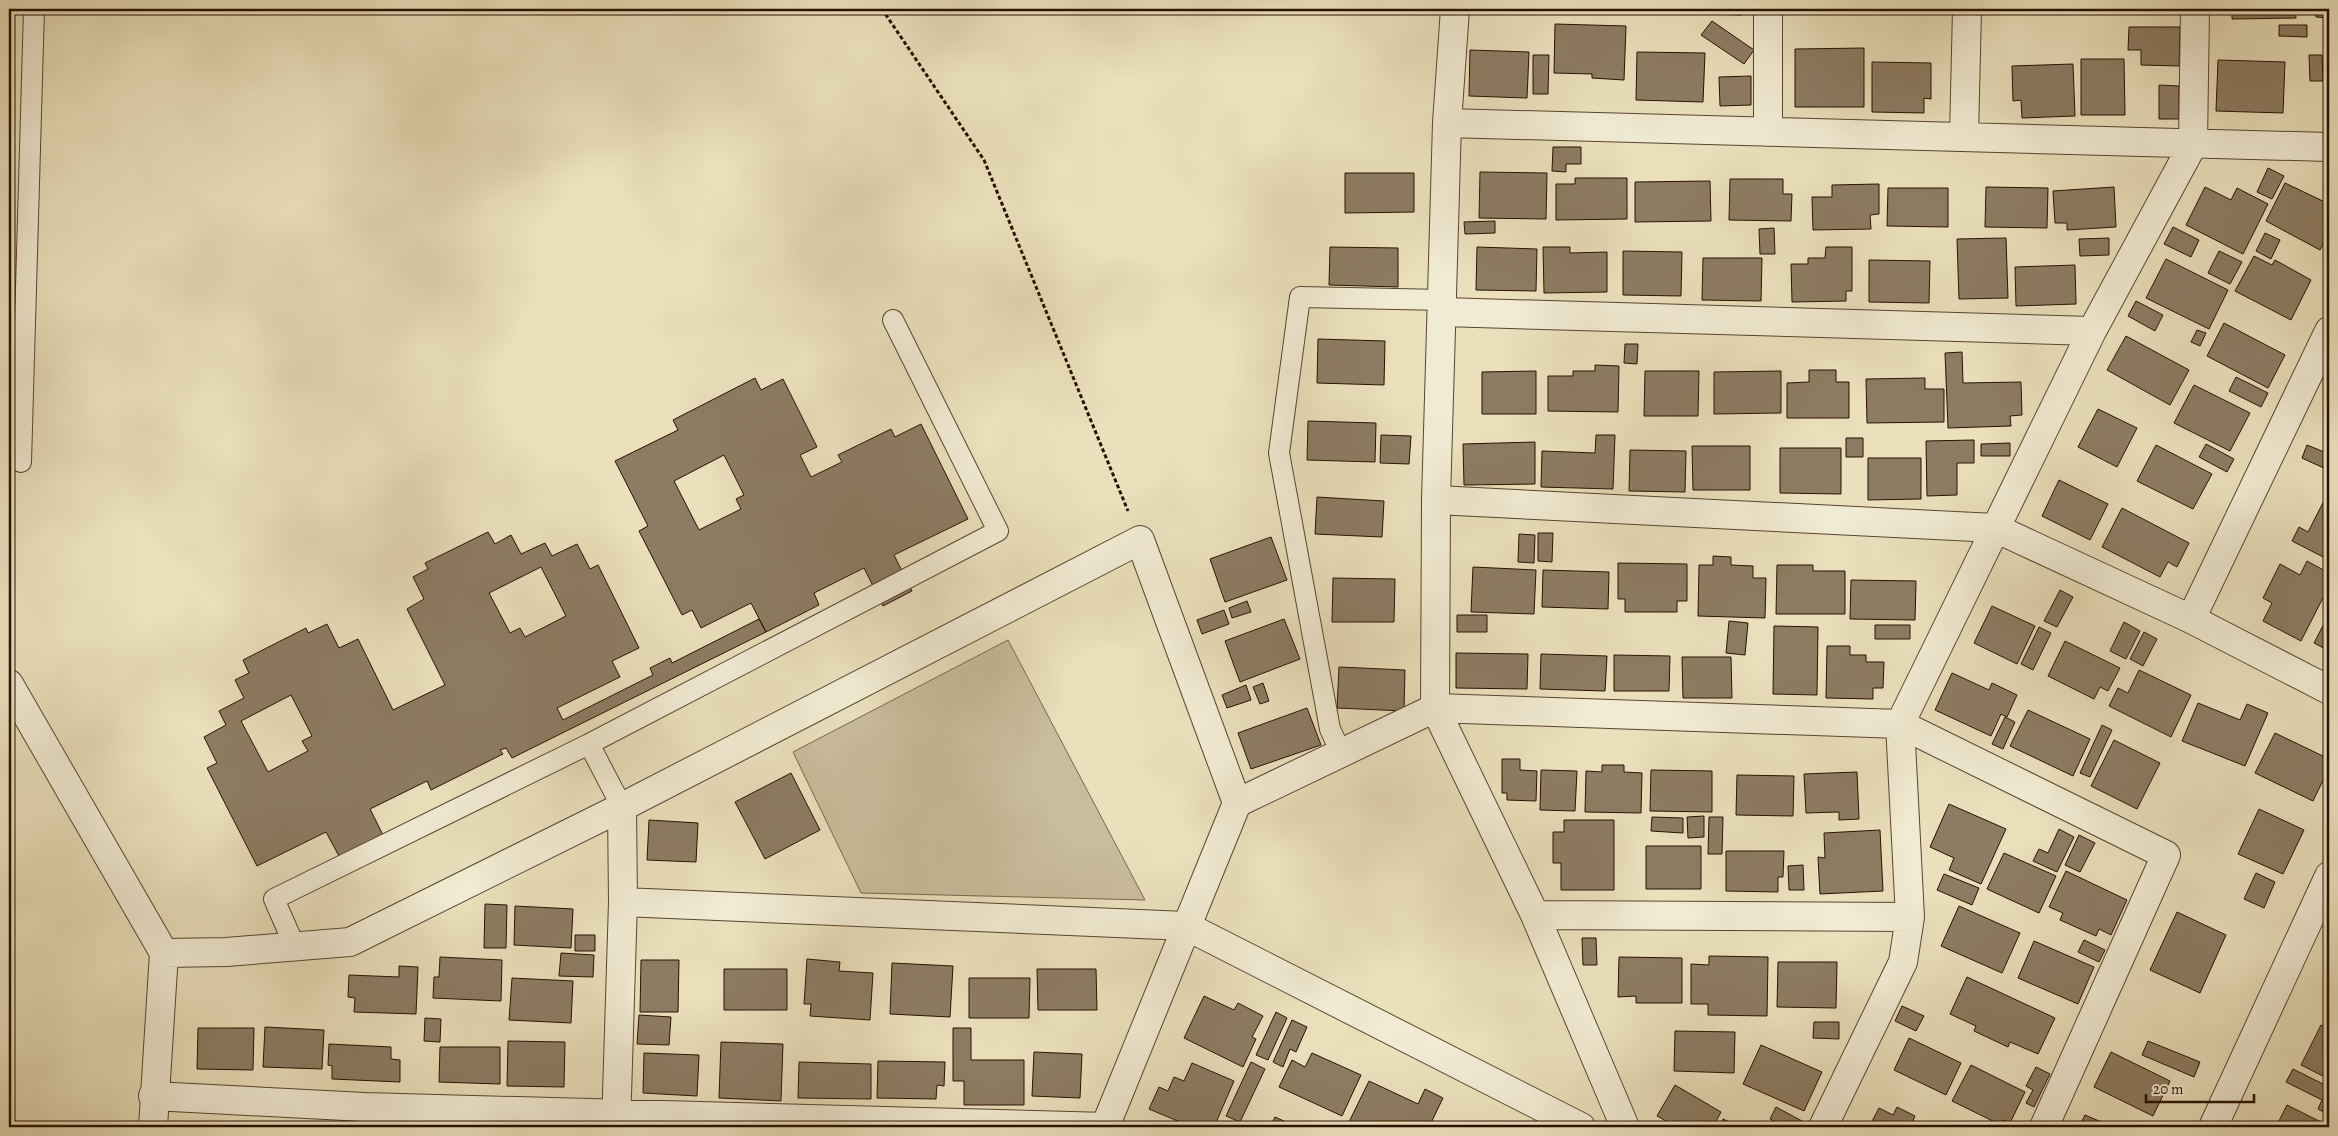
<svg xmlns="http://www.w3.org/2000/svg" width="2338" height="1136" font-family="Alegreya,serif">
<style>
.green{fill:#c9bd9c;stroke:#79664f}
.building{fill:#8d7c63;stroke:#291002;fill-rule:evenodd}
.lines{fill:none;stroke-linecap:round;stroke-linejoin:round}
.lane-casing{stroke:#594430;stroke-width:22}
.street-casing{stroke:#594430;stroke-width:30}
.path{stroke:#291002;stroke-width:3;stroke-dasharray:4 2.5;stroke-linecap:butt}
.lane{stroke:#f1ebd3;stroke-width:20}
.street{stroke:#f1ebd3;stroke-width:28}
</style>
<rect width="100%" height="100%" fill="#eae0bc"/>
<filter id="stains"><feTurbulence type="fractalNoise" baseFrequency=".004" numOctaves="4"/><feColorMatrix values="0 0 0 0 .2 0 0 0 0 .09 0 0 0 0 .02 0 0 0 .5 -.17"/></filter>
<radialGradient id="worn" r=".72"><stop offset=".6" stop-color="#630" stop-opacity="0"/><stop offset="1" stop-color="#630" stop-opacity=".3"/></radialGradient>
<path class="green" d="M 1008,640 L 1145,900 L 861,893 L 793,752 Z"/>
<path class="building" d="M 1681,9 L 1741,9 L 1741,15 L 1680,13 Z
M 1799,9 L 1857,9 L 1799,10 Z
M 1874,9 L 1893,9 L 1893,13 L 1874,13 Z
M 2232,9 L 2295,9 L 2296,18 L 2232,19 Z
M 2316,9 L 2329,9 L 2329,18 L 2316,17 Z
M 1712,21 L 1754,50 L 1744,64 L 1701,35 Z
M 1555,24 L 1626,26 L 1624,80 L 1592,78 L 1592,74 L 1554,73 Z
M 2279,25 L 2307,25 L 2307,37 L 2279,36 Z
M 2129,27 L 2180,27 L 2179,66 L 2141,65 L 2141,50 L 2128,50 Z
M 1864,48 L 1864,107 L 1795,107 L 1795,49 Z
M 1470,50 L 1529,52 L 1527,98 L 1469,96 Z
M 1637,52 L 1705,53 L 1703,102 L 1636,100 Z
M 1533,55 L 1549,55 L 1548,94 L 1533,94 Z
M 2309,55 L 2322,55 L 2323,81 L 2310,81 Z
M 2081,59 L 2124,59 L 2125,115 L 2081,115 Z
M 2218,60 L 2285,62 L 2283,113 L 2216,111 Z
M 1872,62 L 1931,63 L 1931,99 L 1924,98 L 1924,113 L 1872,112 Z
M 2073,64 L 2075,116 L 2022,118 L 2021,100 L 2013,101 L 2012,66 Z
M 1751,76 L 1751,105 L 1720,106 L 1719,77 Z
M 2159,85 L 2179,86 L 2179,119 L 2159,119 Z
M 1553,147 L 1581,147 L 1581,164 L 1566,164 L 1566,172 L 1552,171 Z
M 2268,168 L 2284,176 L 2272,199 L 2257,192 Z
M 1480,172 L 1547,173 L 1546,219 L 1479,218 Z
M 1345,173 L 1414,173 L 1414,212 L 1345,213 Z
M 1575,178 L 1627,178 L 1627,219 L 1556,220 L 1556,184 L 1575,184 Z
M 1730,179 L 1783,179 L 1783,194 L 1792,194 L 1791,221 L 1729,220 Z
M 1710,181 L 1711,221 L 1635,222 L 1635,182 Z
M 2285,183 L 2329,204 L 2329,232 L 2320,250 L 2266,221 Z
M 2329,183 L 2329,199 L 2323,195 Z
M 1879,184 L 1879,214 L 1870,215 L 1871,229 L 1813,230 L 1812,197 L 1832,197 L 1832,185 Z
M 1986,187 L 2048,188 L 2047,228 L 1985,227 Z
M 2114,187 L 2116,227 L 2067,230 L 2067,223 L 2055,223 L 2053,191 Z
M 2205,187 L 2231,200 L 2237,188 L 2268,204 L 2243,254 L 2186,225 Z
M 1888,188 L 1948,188 L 1948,227 L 1887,226 Z
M 1495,221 L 1495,233 L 1465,234 L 1464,222 Z
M 2173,227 L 2199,240 L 2191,257 L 2164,244 Z
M 1774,228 L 1775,254 L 1760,254 L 1759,229 Z
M 2265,233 L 2280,240 L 2271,259 L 2256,251 Z
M 2006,238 L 2008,298 L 1959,299 L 1957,239 Z
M 2109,238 L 2109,255 L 2080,256 L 2079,239 Z
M 1330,247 L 1398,248 L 1398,287 L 1329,285 Z
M 1477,247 L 1537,249 L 1536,291 L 1476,290 Z
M 1543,247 L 1570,247 L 1570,253 L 1607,252 L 1607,292 L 1544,293 Z
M 1826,247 L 1852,247 L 1852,291 L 1846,291 L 1846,301 L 1792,302 L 1791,264 L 1808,264 L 1808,258 L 1825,258 Z
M 1623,251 L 1682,252 L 1681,296 L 1623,295 Z
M 2219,251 L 2242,262 L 2230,284 L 2208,273 Z
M 2254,256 L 2272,265 L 2275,260 L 2311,280 L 2291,320 L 2235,291 Z
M 1703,258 L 1762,258 L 1761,301 L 1702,300 Z
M 2166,259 L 2228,290 L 2209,329 L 2146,298 Z
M 1869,260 L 1930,261 L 1929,303 L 1869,302 Z
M 2075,265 L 2076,304 L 2016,306 L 2015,267 Z
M 2136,301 L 2163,315 L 2155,331 L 2128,316 Z
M 2224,323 L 2285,355 L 2268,388 L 2207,356 Z
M 2197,330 L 2206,333 L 2200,346 L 2191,342 Z
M 2126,336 L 2189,370 L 2170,405 L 2107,370 Z
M 1318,339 L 1385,341 L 1384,385 L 1317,383 Z
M 1625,344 L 1638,344 L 1637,364 L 1624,363 Z
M 1962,352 L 1963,383 L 2021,382 L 2022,415 L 2010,416 L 2011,426 L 1948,428 L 1945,353 Z
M 1595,365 L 1619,366 L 1618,412 L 1548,411 L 1548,376 L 1573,376 L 1573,371 L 1595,371 Z
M 1809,370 L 1836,370 L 1836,382 L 1849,382 L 1849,418 L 1787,418 L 1787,383 L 1809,382 Z
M 1536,371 L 1536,414 L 1482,414 L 1482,372 Z
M 1645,371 L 1699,371 L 1698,416 L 1644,416 Z
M 1781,371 L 1781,413 L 1714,414 L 1714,372 Z
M 2236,377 L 2268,393 L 2261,407 L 2229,391 Z
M 755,378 L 761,390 L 783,379 L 817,447 L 800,455 L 811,477 L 842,462 L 838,455 L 891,429 L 895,437 L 921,424 L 968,519 L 894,555 L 912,591 L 883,606 L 864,568 L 814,593 L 819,605 L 766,632 L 751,603 L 701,628 L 692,610 L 682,615 L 639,531 L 648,526 L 615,461 L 678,430 L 673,420 ZM 724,455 L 744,495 L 736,499 L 741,509 L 699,530 L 674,481 Z
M 1925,378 L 1925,389 L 1944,389 L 1944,422 L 1867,423 L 1866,379 Z
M 2194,385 L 2250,413 L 2230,451 L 2174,423 Z
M 2098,409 L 2137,428 L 2117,467 L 2078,447 Z
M 1308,421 L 1376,423 L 1375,462 L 1307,460 Z
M 1381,435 L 1411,436 L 1409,464 L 1380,463 Z
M 1596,435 L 1615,435 L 1613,489 L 1541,487 L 1542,451 L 1595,453 Z
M 1846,438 L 1863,438 L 1863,457 L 1846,457 Z
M 1974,440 L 1974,463 L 1957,463 L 1957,495 L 1927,496 L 1926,441 Z
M 1535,442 L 1535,484 L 1464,485 L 1463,444 Z
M 2010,443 L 2010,456 L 1981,456 L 1981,444 Z
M 2206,444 L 2234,459 L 2227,472 L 2199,457 Z
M 2156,445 L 2212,474 L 2193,509 L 2137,481 Z
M 2307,445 L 2329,454 L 2328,470 L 2302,458 Z
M 1692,446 L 1750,446 L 1750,490 L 1693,490 Z
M 1780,448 L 1841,448 L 1841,494 L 1780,493 Z
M 1630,450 L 1686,451 L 1685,492 L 1629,491 Z
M 1868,458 L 1921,458 L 1921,499 L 1868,500 Z
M 2059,480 L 2108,504 L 2090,540 L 2042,516 Z
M 2329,491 L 2329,560 L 2292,541 L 2299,527 L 2308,532 Z
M 1317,497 L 1384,501 L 1382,537 L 1315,534 Z
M 2122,508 L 2189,543 L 2177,567 L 2168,562 L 2160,577 L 2102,547 Z
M 488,532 L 495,544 L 511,535 L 521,554 L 545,543 L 552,556 L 577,544 L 590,569 L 598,565 L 639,648 L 612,661 L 620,677 L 557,708 L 563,720 L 653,675 L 650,668 L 670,658 L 672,663 L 759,619 L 766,632 L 512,758 L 506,748 L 500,750 L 503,754 L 431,790 L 427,781 L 370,809 L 390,849 L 347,871 L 326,832 L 257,866 L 207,768 L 217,763 L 204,737 L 226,725 L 219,711 L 244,698 L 235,680 L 249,673 L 243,660 L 306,628 L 308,633 L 327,624 L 339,648 L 358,639 L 393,710 L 445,685 L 407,609 L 424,599 L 413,577 L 428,569 L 425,563 ZM 541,567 L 566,616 L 525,637 L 520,628 L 510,633 L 489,593 ZM 291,695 L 312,736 L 302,741 L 308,751 L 268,772 L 241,721 Z
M 1538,533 L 1553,533 L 1552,562 L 1538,561 Z
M 1519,534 L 1535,535 L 1534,563 L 1518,562 Z
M 1271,537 L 1287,580 L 1225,602 L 1210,559 Z
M 1713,556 L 1731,557 L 1731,565 L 1753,566 L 1753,578 L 1766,578 L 1765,618 L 1698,616 L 1699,565 L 1713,565 Z
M 2307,561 L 2329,573 L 2329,586 L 2301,641 L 2263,621 L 2272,603 L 2263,598 L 2280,564 L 2300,575 Z
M 1618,563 L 1687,564 L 1687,601 L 1677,601 L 1677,612 L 1625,612 L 1625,599 L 1618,599 Z
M 1777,565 L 1813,565 L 1813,571 L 1845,571 L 1845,614 L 1776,614 Z
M 1473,567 L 1536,570 L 1534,614 L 1471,612 Z
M 1543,570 L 1609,572 L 1608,609 L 1542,607 Z
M 1333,578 L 1395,579 L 1394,622 L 1332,622 Z
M 1851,580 L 1916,581 L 1915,620 L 1850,619 Z
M 2060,590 L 2073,597 L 2057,627 L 2044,621 Z
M 1247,601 L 1251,612 L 1232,618 L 1229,608 Z
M 1992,606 L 2035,626 L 2017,664 L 1974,643 Z
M 1224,610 L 1229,624 L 1202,634 L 1197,620 Z
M 2329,614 L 2329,651 L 2314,643 Z
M 1457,615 L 1487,615 L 1487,632 L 1457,632 Z
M 1284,619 L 1300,659 L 1240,682 L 1225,641 Z
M 1729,621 L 1748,623 L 1745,655 L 1726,653 Z
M 2124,622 L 2140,631 L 2126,659 L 2110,651 Z
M 1875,625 L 1910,625 L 1910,639 L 1875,639 Z
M 1774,626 L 1818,627 L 1817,695 L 1773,694 Z
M 2039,627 L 2051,633 L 2033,670 L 2021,664 Z
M 2144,632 L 2157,639 L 2143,666 L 2130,659 Z
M 2065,641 L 2120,668 L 2108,691 L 2100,687 L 2094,699 L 2048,676 Z
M 1827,646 L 1850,646 L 1850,655 L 1866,655 L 1866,662 L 1884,662 L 1883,688 L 1873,688 L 1873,699 L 1826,698 Z
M 1456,653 L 1528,654 L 1527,689 L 1456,688 Z
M 1541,654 L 1607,656 L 1605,691 L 1540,689 Z
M 1614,655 L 1670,656 L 1669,691 L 1614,691 Z
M 1682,657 L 1731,657 L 1732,698 L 1683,698 Z
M 1339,667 L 1405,670 L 1404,711 L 1337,708 Z
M 2139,670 L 2191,695 L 2171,737 L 2109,706 L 2118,688 L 2128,693 Z
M 1952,673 L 1989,690 L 1992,683 L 2017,695 L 2007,717 L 2001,714 L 1991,736 L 1935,710 Z
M 1263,683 L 1269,701 L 1260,704 L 1253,687 Z
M 1246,685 L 1251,700 L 1227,708 L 1222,695 Z
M 2198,703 L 2240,720 L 2247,704 L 2268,713 L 2245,766 L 2182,741 Z
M 1307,708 L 1321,745 L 1251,769 L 1238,733 Z
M 2028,710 L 2090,739 L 2073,776 L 2010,746 Z
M 2005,717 L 2015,722 L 2003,749 L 1992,744 Z
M 2102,725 L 2112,730 L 2090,777 L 2080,773 Z
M 2275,733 L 2329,759 L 2329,768 L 2313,801 L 2255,773 Z
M 2114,740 L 2160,763 L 2137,809 L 2091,786 Z
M 1502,759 L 1520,759 L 1520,770 L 1537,771 L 1536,801 L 1507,800 L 1507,793 L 1502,793 Z
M 1602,765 L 1624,765 L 1624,772 L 1642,773 L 1641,813 L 1585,812 L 1586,771 L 1602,772 Z
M 1541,770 L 1577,771 L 1575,811 L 1540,810 Z
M 1651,770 L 1712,771 L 1712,812 L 1650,811 Z
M 1857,772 L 1859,819 L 1839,820 L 1839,812 L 1806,813 L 1804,774 Z
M 791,773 L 820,830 L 765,859 L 735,802 Z
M 1737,775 L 1794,776 L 1793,816 L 1736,815 Z
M 1949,804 L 2006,829 L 1981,884 L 1949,870 L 1954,858 L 1930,847 Z
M 2259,809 L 2304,830 L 2283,874 L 2238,854 Z
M 1704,816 L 1704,837 L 1688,838 L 1687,817 Z
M 1652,817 L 1683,818 L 1683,833 L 1651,831 Z
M 1709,817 L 1723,817 L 1722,854 L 1708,854 Z
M 649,820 L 698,823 L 696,862 L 647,860 Z
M 1564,820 L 1614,820 L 1614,890 L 1561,890 L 1561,863 L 1553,863 L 1553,832 L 1564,832 Z
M 2059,829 L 2074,837 L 2057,872 L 2033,861 L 2039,849 L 2048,853 Z
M 1880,830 L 1883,891 L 1820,894 L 1818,857 L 1825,858 L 1824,833 Z
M 2079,835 L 2095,843 L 2080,872 L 2065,865 Z
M 1646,846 L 1701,846 L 1701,889 L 1646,889 Z
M 1726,851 L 1784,851 L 1783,877 L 1778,877 L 1778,892 L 1726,891 Z
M 2004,853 L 2056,876 L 2039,913 L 1987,889 Z
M 1803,865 L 1804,890 L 1789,890 L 1788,866 Z
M 2066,871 L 2127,900 L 2111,935 L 2099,929 L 2096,936 L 2060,920 L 2063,913 L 2049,907 Z
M 2256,873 L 2275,882 L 2264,908 L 2244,899 Z
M 1944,874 L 1979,888 L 1972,905 L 1937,890 Z
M 485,904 L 507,905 L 506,948 L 484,948 Z
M 515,906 L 573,909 L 571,948 L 514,945 Z
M 1959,906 L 2020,933 L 2002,973 L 1941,946 Z
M 2177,912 L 2226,935 L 2200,993 L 2150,970 Z
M 575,935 L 595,935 L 595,951 L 575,951 Z
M 1582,938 L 1596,938 L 1597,965 L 1583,965 Z
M 2084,940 L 2105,950 L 2099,962 L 2078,952 Z
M 2034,941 L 2094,967 L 2078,1004 L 2018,978 Z
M 561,953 L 594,955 L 593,977 L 559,976 Z
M 1709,956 L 1768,957 L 1767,1016 L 1708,1015 L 1708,1004 L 1691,1004 L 1691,964 L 1709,965 Z
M 440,957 L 502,960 L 501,1001 L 433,998 L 434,977 L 439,977 Z
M 1619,957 L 1682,958 L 1682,1003 L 1636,1003 L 1636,996 L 1618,997 Z
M 807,959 L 840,962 L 839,971 L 873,973 L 870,1020 L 810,1016 L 811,1004 L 804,1004 Z
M 641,960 L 679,960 L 678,1012 L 640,1012 Z
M 1778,962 L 1837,962 L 1836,1008 L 1777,1007 Z
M 892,963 L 953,966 L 950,1017 L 890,1014 Z
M 399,966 L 418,967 L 416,1014 L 354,1012 L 355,998 L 348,997 L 349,975 L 399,977 Z
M 724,969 L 787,969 L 787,1010 L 724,1010 Z
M 1037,969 L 1096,969 L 1097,1010 L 1038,1010 Z
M 1967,977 L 2055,1018 L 2038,1054 L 2010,1042 L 2008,1047 L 1974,1031 L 1976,1026 L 1950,1014 Z
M 512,978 L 573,981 L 571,1023 L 509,1020 Z
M 969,978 L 1030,978 L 1029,1018 L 969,1018 Z
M 1204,996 L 1234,1010 L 1238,1003 L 1263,1016 L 1252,1037 L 1256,1039 L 1243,1067 L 1184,1038 Z
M 1902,1006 L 1924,1016 L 1916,1031 L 1895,1021 Z
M 1276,1012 L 1287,1018 L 1268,1060 L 1256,1055 Z
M 639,1015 L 671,1017 L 669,1045 L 637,1044 Z
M 425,1018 L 441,1019 L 440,1042 L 424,1041 Z
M 1292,1020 L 1307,1027 L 1296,1052 L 1290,1049 L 1283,1067 L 1273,1062 Z
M 1814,1022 L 1839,1022 L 1839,1039 L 1813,1038 Z
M 2321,1025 L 2329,1029 L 2329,1079 L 2301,1065 Z
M 265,1027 L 324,1030 L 322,1069 L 263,1067 Z
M 198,1028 L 254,1028 L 253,1070 L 197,1069 Z
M 953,1028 L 971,1028 L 971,1060 L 1024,1060 L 1024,1105 L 964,1105 L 964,1081 L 953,1081 Z
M 1675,1031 L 1735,1032 L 1734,1073 L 1674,1071 Z
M 1909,1038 L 1961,1063 L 1946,1095 L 1894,1070 Z
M 508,1041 L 565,1042 L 564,1087 L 507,1086 Z
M 2148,1041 L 2200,1062 L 2194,1077 L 2142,1055 Z
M 721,1042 L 783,1044 L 781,1101 L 719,1098 Z
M 329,1044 L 391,1047 L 391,1059 L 400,1060 L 400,1082 L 332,1079 L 332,1066 L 328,1065 Z
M 1761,1045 L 1822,1072 L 1804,1111 L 1743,1084 Z
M 440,1047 L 500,1047 L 500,1084 L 439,1082 Z
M 1034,1052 L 1082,1054 L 1080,1098 L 1032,1096 Z
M 2111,1052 L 2170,1081 L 2153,1116 L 2094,1087 Z
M 644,1053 L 699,1055 L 697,1096 L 643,1093 Z
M 1312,1053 L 1361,1075 L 1342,1116 L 1279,1087 L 1292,1060 L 1305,1067 Z
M 878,1061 L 945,1062 L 944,1086 L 937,1085 L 936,1099 L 877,1098 Z
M 799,1062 L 871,1064 L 871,1099 L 798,1098 Z
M 1251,1062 L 1265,1069 L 1240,1122 L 1226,1116 Z
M 1192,1063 L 1234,1081 L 1214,1127 L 1192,1127 L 1149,1109 L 1159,1087 L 1168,1091 L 1174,1077 L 1184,1081 Z
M 1971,1065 L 2025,1092 L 2010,1123 L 2003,1120 L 2001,1125 L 1952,1101 Z
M 2036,1067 L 2050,1074 L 2034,1107 L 2026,1103 L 2033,1090 L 2026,1086 Z
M 2293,1069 L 2329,1087 L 2329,1115 L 2318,1109 L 2322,1100 L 2286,1082 Z
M 1369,1081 L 1418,1104 L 1425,1089 L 1443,1098 L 1429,1127 L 1360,1127 L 1349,1122 Z
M 1675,1085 L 1721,1112 L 1713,1127 L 1677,1127 L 1657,1116 Z
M 2287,1105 L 2329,1126 L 2329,1127 L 2276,1127 Z
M 1776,1107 L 1802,1121 L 1799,1127 L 1785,1127 L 1770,1119 Z
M 1897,1107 L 1915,1116 L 1912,1123 L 1921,1127 L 1869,1127 L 1879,1108 L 1893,1115 Z
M 2085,1115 L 2113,1127 L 2079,1127 Z
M 1275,1117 L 1297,1127 L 1270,1127 Z
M 1723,1119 L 1741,1127 L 1719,1127 Z"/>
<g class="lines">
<g class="lane-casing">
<path id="lane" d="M 21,462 L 34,9
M 1341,753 L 1330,729 L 1279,453 L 1300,297 L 1444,300
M 622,807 L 589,744 L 998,531 L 893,320
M 295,947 L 274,899 L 589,744"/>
</g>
<g class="street-casing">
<path id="street" d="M 1455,9 L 1447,123 L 1436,500 L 1435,708 L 1535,915 L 1625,1127
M 1768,9 L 1768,132
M 1447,123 L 2329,147
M 1964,136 L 1967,9
M 1443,312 L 2092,331
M 1436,500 L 1995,528 L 2191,619 L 2329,690
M 2191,619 L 2329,331
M 9,684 L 164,953 L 153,1127
M 623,902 L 1186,926 L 1581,1127
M 1535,915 L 1910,917
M 164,953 L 226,952 L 350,942 L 622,807 L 1140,540 L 1237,803
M 153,1096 L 364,1107 L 1107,1127
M 616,1127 L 623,902 L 622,807
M 1105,1127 L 1237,803 L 1435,708 L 1900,724 L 2166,855 L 2044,1127
M 1823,1127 L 1903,962 L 1910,917 L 1900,724 L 2092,331 L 2193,144 L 2195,9
M 2213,1127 L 2329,876"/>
</g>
<path class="path" d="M 882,9 L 984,160 L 1128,511"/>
<use href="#lane" class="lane"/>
<use href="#street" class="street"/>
</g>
<rect width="2338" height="1136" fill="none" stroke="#eae0bc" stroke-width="30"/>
<rect x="10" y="10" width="2318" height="1116" fill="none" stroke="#291002" stroke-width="2.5"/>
<rect x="15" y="15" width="2308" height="1106" fill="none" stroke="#291002"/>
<path d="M2146 1094v8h108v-8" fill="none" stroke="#291002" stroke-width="2.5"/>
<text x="2153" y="1094" font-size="15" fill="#291002" stroke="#f1ebd3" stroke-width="4" paint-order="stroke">20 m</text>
<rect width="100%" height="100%" filter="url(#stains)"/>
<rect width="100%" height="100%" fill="url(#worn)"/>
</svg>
